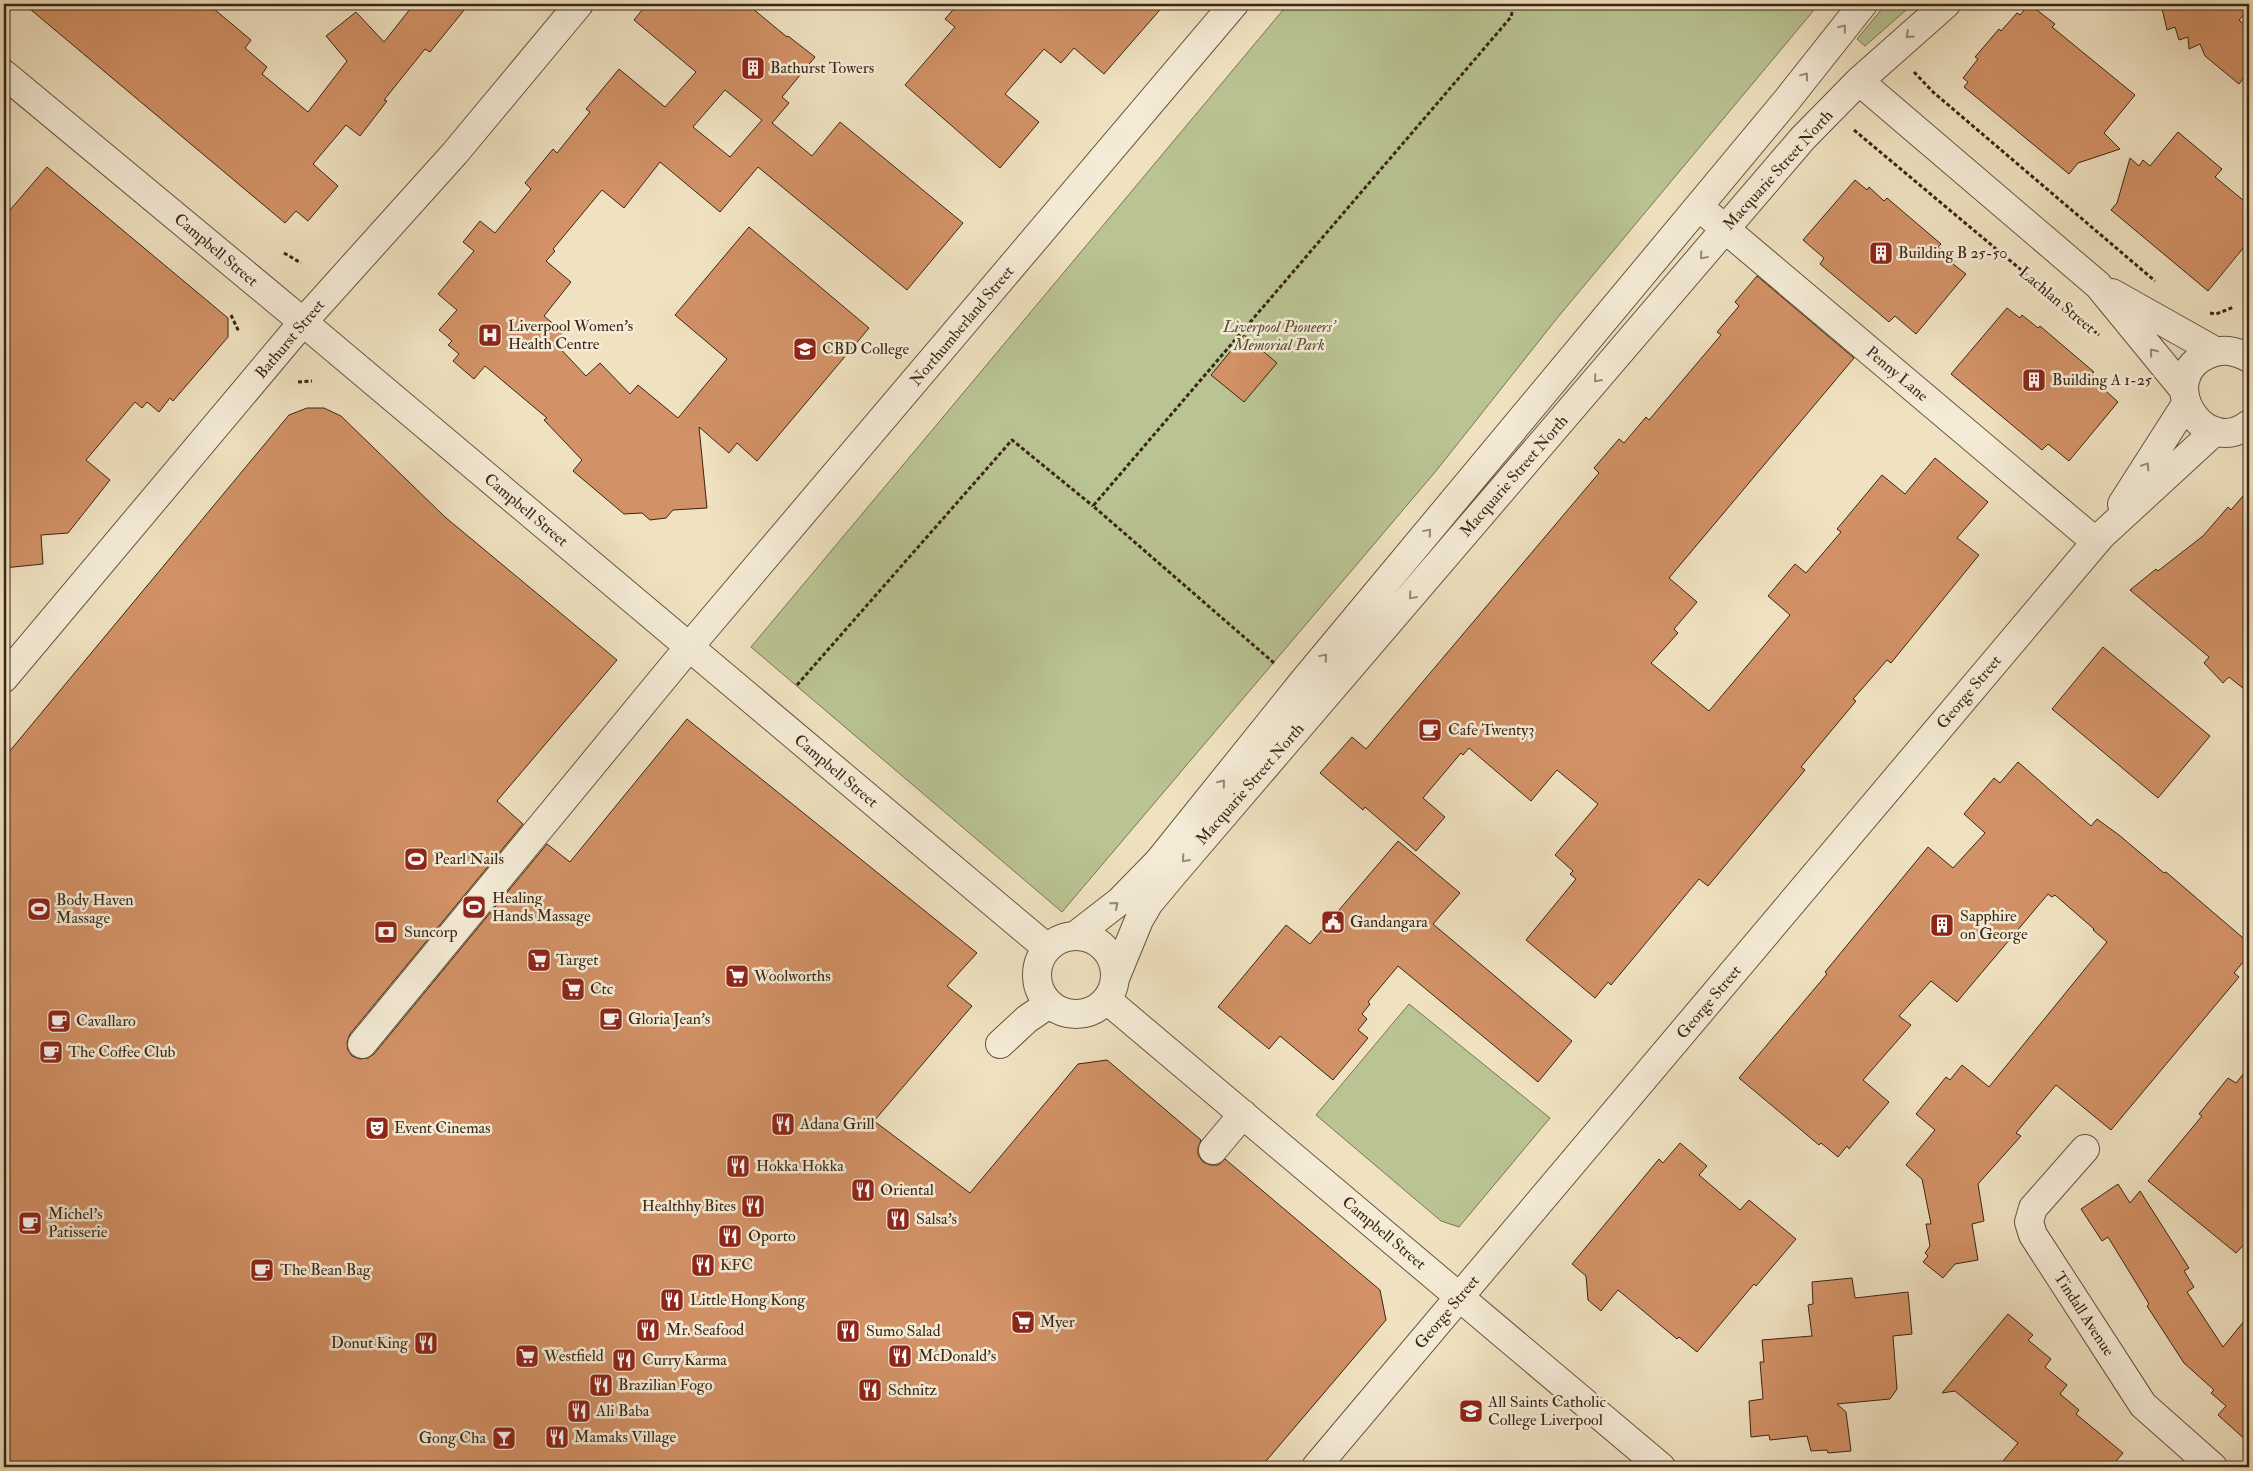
<svg xmlns="http://www.w3.org/2000/svg" width="2253" height="1471" font-family="'IM FELL Double Pica',serif">
<style>
.green{fill:#bac392;stroke:#7a7453}
.building{fill:#d29166;stroke:#3b2514;fill-rule:evenodd}
.lines{fill:none;stroke-linecap:round;stroke-linejoin:round}
.minor-casing{stroke:#68543f;stroke-width:30}
.path{stroke:#3b2514;stroke-width:3;stroke-dasharray:4 2.5;stroke-linecap:butt}
.minor{stroke:#f5ecd7;stroke-width:28}
.oneway{stroke:#988876}
.labels{text-anchor:middle;dominant-baseline:central;stroke-width:5;stroke-linejoin:round;paint-order:stroke}
.poi-label{font-size:16px;fill:#3b2514;stroke:#f5ecd7;text-anchor:start}
.street-label{font-size:16px;fill:#3b2514;stroke:#f5ecd7}
.park-label{font-size:16px;font-style:italic;fill:#5b4c34;stroke:#f5ecd7}
</style>
<rect width="100%" height="100%" fill="#f0e2c1"/>
<filter id="stains"><feTurbulence type="fractalNoise" baseFrequency=".004" numOctaves="4"/><feColorMatrix values="0 0 0 0 .2 0 0 0 0 .09 0 0 0 0 .02 0 0 0 .5 -.17"/></filter>
<radialGradient id="worn" r=".72"><stop offset=".6" stop-color="#630" stop-opacity="0"/><stop offset="1" stop-color="#630" stop-opacity=".3"/></radialGradient>
<path class="green" d="M 1288,4 L 1819,4 L 1558,317 L 1436,471 L 1062,912 L 751,647 Z
M 1886,4 L 1913,4 L 1865,46 L 1857,39 Z
M 1409,1004 L 1550,1118 L 1459,1227 L 1441,1221 L 1316,1115 Z"/>
<path class="building" d="M 24,4 L 208,4 L 251,40 L 245,48 L 267,67 L 262,74 L 308,112 L 347,61 L 326,36 L 356,12 L 384,42 L 414,4 L 469,4 L 430,52 L 425,49 L 384,100 L 387,101 L 360,136 L 346,125 L 313,164 L 338,186 L 308,221 L 296,211 L 285,223 Z
M 647,4 L 747,4 L 787,37 L 788,36 L 815,57 L 782,97 L 789,103 L 772,123 L 812,156 L 840,122 L 963,223 L 907,290 L 758,167 L 720,212 L 660,162 L 624,208 L 602,190 L 553,249 L 555,251 L 546,261 L 571,282 L 544,316 L 563,332 L 554,342 L 586,376 L 600,363 L 630,394 L 638,385 L 678,418 L 727,359 L 675,315 L 749,227 L 869,328 L 757,461 L 737,443 L 729,453 L 699,427 L 707,508 L 673,510 L 666,518 L 650,520 L 642,513 L 624,514 L 573,471 L 582,460 L 544,420 L 547,418 L 485,366 L 474,379 L 453,361 L 459,354 L 448,345 L 452,341 L 439,330 L 457,310 L 438,294 L 474,251 L 463,242 L 480,221 L 495,233 L 531,189 L 525,183 L 553,149 L 557,153 L 590,112 L 586,109 L 619,69 L 665,107 L 696,72 L 634,20 ZM 725,90 L 762,120 L 730,157 L 693,127 Z
M 958,4 L 1165,4 L 1104,74 L 1074,48 L 1061,63 L 1044,49 L 1005,94 L 1039,122 L 1000,168 L 905,85 L 955,27 L 945,19 Z
M 2029,4 L 2055,24 L 2052,27 L 2135,95 L 2104,133 L 2120,149 L 2078,163 L 2069,174 L 1964,87 L 1968,82 L 1963,78 L 1978,59 L 1975,57 L 1999,29 L 2001,31 L 2017,13 L 2020,15 Z
M 2161,4 L 2249,4 L 2249,9 L 2239,20 L 2249,29 L 2249,71 L 2239,84 L 2205,56 L 2200,44 L 2189,49 L 2188,37 L 2179,40 L 2175,27 L 2167,30 Z
M 2178,132 L 2222,169 L 2215,177 L 2249,205 L 2249,241 L 2208,291 L 2111,210 L 2117,203 L 2130,158 L 2139,166 L 2143,160 L 2150,166 Z
M 47,167 L 228,318 L 228,337 L 173,401 L 170,398 L 159,412 L 147,402 L 142,408 L 135,402 L 86,460 L 110,480 L 68,533 L 41,535 L 43,564 L 4,568 L 4,217 Z
M 1855,180 L 1867,190 L 1869,187 L 1884,201 L 1887,198 L 1941,244 L 1938,247 L 1955,261 L 1953,264 L 1966,274 L 1916,334 L 1895,316 L 1889,322 L 1820,264 L 1824,258 L 1803,240 Z
M 1757,276 L 1854,358 L 1669,578 L 1697,602 L 1674,629 L 1678,633 L 1651,663 L 1709,711 L 1790,615 L 1768,596 L 1795,564 L 1806,573 L 1841,532 L 1837,529 L 1882,475 L 1905,494 L 1935,458 L 1988,502 L 1957,538 L 1979,555 L 1891,663 L 1887,660 L 1853,699 L 1856,701 L 1801,767 L 1805,770 L 1708,886 L 1699,879 L 1611,985 L 1608,982 L 1595,998 L 1526,940 L 1576,879 L 1570,874 L 1573,871 L 1555,855 L 1598,804 L 1557,770 L 1531,801 L 1469,748 L 1463,755 L 1461,753 L 1423,798 L 1445,817 L 1416,851 L 1365,807 L 1363,810 L 1320,773 L 1352,737 L 1366,749 L 1599,473 L 1594,468 L 1619,439 L 1624,443 L 1646,417 L 1649,420 L 1721,335 L 1717,332 L 1739,306 L 1735,302 Z
M 2007,308 L 2020,318 L 2022,315 L 2038,328 L 2040,326 L 2094,372 L 2091,374 L 2108,389 L 2106,391 L 2118,402 L 2069,461 L 2048,444 L 2042,450 L 1951,374 Z
M 1244,335 L 1277,363 L 1244,402 L 1211,375 Z
M 307,408 L 324,408 L 341,416 L 445,517 L 617,660 L 497,801 L 523,824 L 350,1034 L 347,1042 L 348,1050 L 352,1056 L 360,1059 L 368,1058 L 374,1054 L 547,844 L 570,862 L 687,719 L 977,953 L 947,986 L 972,1006 L 874,1121 L 970,1193 L 1078,1064 L 1107,1060 L 1201,1140 L 1198,1148 L 1198,1155 L 1203,1162 L 1210,1165 L 1218,1165 L 1225,1159 L 1380,1290 L 1386,1320 L 1261,1467 L 4,1467 L 4,758 L 289,415 Z
M 2249,489 L 2249,693 L 2229,677 L 2223,683 L 2204,663 L 2209,657 L 2130,590 L 2156,569 L 2158,571 L 2203,536 L 2228,507 L 2231,510 Z
M 2103,647 L 2210,736 L 2158,798 L 2052,709 Z
M 2018,762 L 2091,826 L 2097,819 L 2119,835 L 2164,873 L 2166,872 L 2249,943 L 2249,955 L 2234,973 L 2239,977 L 2111,1130 L 2056,1085 L 2016,1133 L 2021,1136 L 1978,1184 L 1984,1221 L 1972,1224 L 1978,1260 L 1955,1264 L 1943,1278 L 1923,1262 L 1928,1256 L 1925,1253 L 1930,1246 L 1926,1224 L 1931,1224 L 1922,1179 L 1906,1165 L 1935,1130 L 1916,1114 L 1946,1077 L 1950,1080 L 1962,1065 L 1989,1087 L 2107,942 L 2093,930 L 2094,929 L 2055,895 L 2052,897 L 2048,894 L 1957,1002 L 1931,981 L 1899,1016 L 1911,1025 L 1863,1080 L 1889,1102 L 1849,1149 L 1847,1146 L 1838,1157 L 1821,1143 L 1819,1145 L 1739,1078 L 1827,974 L 1825,972 L 1928,847 L 1953,868 L 1985,833 L 1964,814 L 1994,778 L 2000,783 Z
M 1398,841 L 1460,893 L 1433,924 L 1572,1041 L 1538,1082 L 1398,966 L 1368,1002 L 1370,1004 L 1362,1014 L 1367,1019 L 1358,1030 L 1368,1038 L 1333,1080 L 1280,1036 L 1269,1049 L 1218,1007 L 1286,925 L 1310,944 Z
M 2249,1067 L 2249,1239 L 2236,1253 L 2148,1181 L 2202,1116 L 2199,1114 L 2228,1078 L 2236,1083 Z
M 1680,1143 L 1707,1166 L 1699,1175 L 1740,1210 L 1749,1200 L 1796,1239 L 1756,1286 L 1754,1284 L 1697,1352 L 1679,1337 L 1677,1339 L 1618,1290 L 1601,1311 L 1588,1300 L 1586,1276 L 1572,1264 L 1659,1159 L 1663,1163 Z
M 2118,1184 L 2130,1203 L 2140,1191 L 2189,1268 L 2184,1271 L 2194,1287 L 2187,1292 L 2223,1347 L 2249,1315 L 2249,1443 L 2218,1415 L 2226,1406 L 2211,1393 L 2214,1390 L 2184,1363 L 2147,1306 L 2149,1304 L 2108,1237 L 2102,1241 L 2081,1209 Z
M 1852,1278 L 1855,1298 L 1908,1292 L 1912,1334 L 1893,1336 L 1897,1389 L 1890,1399 L 1837,1404 L 1846,1412 L 1851,1451 L 1828,1453 L 1827,1450 L 1811,1451 L 1807,1436 L 1770,1440 L 1769,1435 L 1751,1437 L 1749,1401 L 1763,1399 L 1760,1362 L 1764,1362 L 1762,1340 L 1812,1336 L 1808,1305 L 1813,1304 L 1812,1282 Z
M 2008,1314 L 2033,1335 L 2028,1340 L 2051,1359 L 2045,1367 L 2067,1385 L 2060,1394 L 2079,1410 L 2076,1414 L 2123,1453 L 2111,1467 L 1998,1467 L 2018,1443 L 1955,1391 L 1942,1393 Z"/>
<g class="lines">
<g class="minor-casing">
<path id="minor" d="M 4,74 L 303,322 L 1047,948
M 1859,81 L 2098,285 L 2184,390
M 1711,217 L 2096,542
M 2112,293 L 2215,351
M 2249,358 C 2236,351 2224,348 2209,354 C 2153,377 2203,460 2249,424
M 2122,504 L 2186,404
M 4,678 L 303,322 L 455,153 L 579,4
M 1076,935 L 1120,901 L 1159,861 L 1302,683 L 1787,100 L 1863,4
M1037 975a39 39 0 1 1 78 0a39 39 0 1 1-78 0Z
M 1116,976 L 1139,920 L 1149,903 L 1174,873 L 1803,138 L 1859,81 L 1946,4
M 1107,1000 L 1661,1467
M 362,1044 L 689,647 L 1234,4
M 1000,1044 L 1027,1019 L 1049,1004
M 2085,1149 L 2033,1208 L 2029,1222 L 2033,1235 L 2143,1405 L 2213,1467
M 1213,1150 L 1243,1114
M 1316,1467 L 2101,536 L 2215,431"/>
</g>
<path class="path" d="M 1914,72 L 1933,92 L 2155,281
M 1854,130 L 2099,335
M 284,253 L 301,263
M 2210,313 L 2216,314 L 2234,307
M 231,315 L 239,332
M 298,382 L 312,381
M 1274,663 L 1093,506 L 1511,17 L 1514,4
M 797,685 L 1012,440 L 1093,506"/>
<use href="#minor" class="minor"/>
</g>
<defs><path id="oneway-chevron" d="M-2-3.5L2.5 0L-2 3.5" fill="none" stroke-width="1.6" stroke-linecap="round" stroke-linejoin="round" transform="scale(1.25)"/></defs>
<g class="oneway">
<use href="#oneway-chevron" transform="translate(1843 28) rotate(-51)"/>
<use href="#oneway-chevron" transform="translate(1909 35) rotate(138)"/>
<use href="#oneway-chevron" transform="translate(1805 76) rotate(-53)"/>
<use href="#oneway-chevron" transform="translate(1703 256) rotate(131)"/>
<use href="#oneway-chevron" transform="translate(2153 352) rotate(-129)"/>
<use href="#oneway-chevron" transform="translate(1597 379) rotate(131)"/>
<use href="#oneway-chevron" transform="translate(2146 466) rotate(-57)"/>
<use href="#oneway-chevron" transform="translate(1428 532) rotate(-50)"/>
<use href="#oneway-chevron" transform="translate(1412 596) rotate(131)"/>
<use href="#oneway-chevron" transform="translate(1324 657) rotate(-50)"/>
<use href="#oneway-chevron" transform="translate(1222 783) rotate(-51)"/>
<use href="#oneway-chevron" transform="translate(1185 859) rotate(131)"/>
<use href="#oneway-chevron" transform="translate(1115 905) rotate(-40)"/>
</g>
<defs>
<g id="building-square" transform="scale(1.25)"><rect x="-9" y="-9" width="18" height="18" rx="4" fill="#8f2418" stroke="#f5ecd7"/><path d="M-4-6H4V6H1V3H-1V6H-4ZM-2.5-4.3h1.7v1.8h-1.7ZM.8-4.3h1.7v1.8H.8ZM-2.5-1h1.7V.8h-1.7ZM.8-1h1.7V.8H.8Z" fill="#fff"/></g>
<g id="hospital-square" transform="scale(1.25)"><rect x="-9" y="-9" width="18" height="18" rx="4" fill="#8f2418" stroke="#f5ecd7"/><path d="M-5-5h3v3.5h4V-5h3V5h-3V1.5h-4V5h-3Z" fill="#fff"/></g>
<g id="university-square" transform="scale(1.25)"><rect x="-9" y="-9" width="18" height="18" rx="4" fill="#8f2418" stroke="#f5ecd7"/><path d="M0-5L7-2L0 1L-7-2ZM-4 1L0 2.5L4 1V4Q0 6-4 4Z" fill="#fff"/></g>
<g id="cafe-square" transform="scale(1.25)"><rect x="-9" y="-9" width="18" height="18" rx="4" fill="#8f2418" stroke="#f5ecd7"/><path d="M-5.5-4.5H6V0H3Q3 3.5 0 3.5H-2.5Q-5.5 3.5-5.5 0ZM3-3.2v2h1.7v-2ZM-6 4.5H4V6H-6Z" fill="#fff"/></g>
<g id="stadium-square" transform="scale(1.25)"><rect x="-9" y="-9" width="18" height="18" rx="4" fill="#8f2418" stroke="#f5ecd7"/><path d="M0-5a6.5 5 0 1 0 0 10a6.5 5 0 1 0 0-10ZM-3.5-1.8h7v3.6h-7Z" fill="#fff"/></g>
<g id="civic-square" transform="scale(1.25)"><rect x="-9" y="-9" width="18" height="18" rx="4" fill="#8f2418" stroke="#f5ecd7"/><path d="M-.6-6.5H3V-4.5H.6V-3L4-1V1h2V6H-6V1h2V-1L-.6-3ZM-1.2 2.5V6h2.4V2.5Z" fill="#fff"/></g>
<g id="bank-square" transform="scale(1.25)"><rect x="-9" y="-9" width="18" height="18" rx="4" fill="#8f2418" stroke="#f5ecd7"/><path d="M-6-4H6V4H-6ZM0-2.3a2.3 2.3 0 1 0 0 4.6a2.3 2.3 0 1 0 0-4.6Z" fill="#fff"/></g>
<g id="supermarket-square" transform="scale(1.25)"><rect x="-9" y="-9" width="18" height="18" rx="4" fill="#8f2418" stroke="#f5ecd7"/><path d="M-6-5.5h2.5l.6 2H6L4.5 2H-2.5L-4.4-4H-6ZM-1.5 3.2a1.3 1.3 0 1 0 .1 0ZM3 3.2a1.3 1.3 0 1 0 .1 0Z" fill="#fff"/></g>
<g id="restaurant-square" transform="scale(1.25)"><rect x="-9" y="-9" width="18" height="18" rx="4" fill="#8f2418" stroke="#f5ecd7"/><path d="M-5-6h1v4h1v-4h1v4h1v-4h1v5L-1.5 .5V6h-2V.5L-5-1ZM5-6V6H3V1.5H1.5Q1.5-4 5-6Z" fill="#fff"/></g>
<g id="theatre-square" transform="scale(1.25)"><rect x="-9" y="-9" width="18" height="18" rx="4" fill="#8f2418" stroke="#f5ecd7"/><path d="M-5-5.5Q0-4 5-5.5V0Q5 5 0 6Q-5 5-5 0ZM-3.3-2.5H-1v1.5H-3.3ZM1-2.5H3.3v1.5H1ZM-2.8 1Q0 5.5 2.8 1Z" fill="#fff"/></g>
<g id="school-square" transform="scale(1.25)"><rect x="-9" y="-9" width="18" height="18" rx="4" fill="#8f2418" stroke="#f5ecd7"/><path d="M0-5L7-2L0 1L-7-2ZM-4 1L0 2.5L4 1V4Q0 6-4 4Z" fill="#fff"/></g>
<g id="bar-square" transform="scale(1.25)"><rect x="-9" y="-9" width="18" height="18" rx="4" fill="#8f2418" stroke="#f5ecd7"/><path d="M-6-5H6L.8 .8V4.5H3.5V6h-7V4.5H-.8V.8Z" fill="#fff"/></g>
</defs>
<g fill-rule="evenodd">
<use href="#building-square" x="753" y="68"/>
<use href="#building-square" x="1881" y="253"/>
<use href="#hospital-square" x="490" y="335"/>
<use href="#university-square" x="805" y="349"/>
<use href="#building-square" x="2034" y="380"/>
<use href="#cafe-square" x="1430" y="730"/>
<use href="#stadium-square" x="416" y="859"/>
<use href="#stadium-square" x="474" y="907"/>
<use href="#stadium-square" x="39" y="909"/>
<use href="#civic-square" x="1333" y="922"/>
<use href="#building-square" x="1942" y="925"/>
<use href="#bank-square" x="386" y="932"/>
<use href="#supermarket-square" x="539" y="960"/>
<use href="#supermarket-square" x="737" y="976"/>
<use href="#supermarket-square" x="573" y="989"/>
<use href="#cafe-square" x="611" y="1019"/>
<use href="#cafe-square" x="59" y="1021"/>
<use href="#cafe-square" x="51" y="1052"/>
<use href="#restaurant-square" x="783" y="1124"/>
<use href="#theatre-square" x="377" y="1128"/>
<use href="#restaurant-square" x="738" y="1166"/>
<use href="#restaurant-square" x="863" y="1190"/>
<use href="#restaurant-square" x="753" y="1206"/>
<use href="#restaurant-square" x="898" y="1219"/>
<use href="#cafe-square" x="30" y="1223"/>
<use href="#restaurant-square" x="730" y="1236"/>
<use href="#restaurant-square" x="703" y="1265"/>
<use href="#cafe-square" x="262" y="1270"/>
<use href="#restaurant-square" x="672" y="1300"/>
<use href="#supermarket-square" x="1023" y="1322"/>
<use href="#restaurant-square" x="648" y="1330"/>
<use href="#restaurant-square" x="848" y="1331"/>
<use href="#restaurant-square" x="426" y="1343"/>
<use href="#supermarket-square" x="527" y="1356"/>
<use href="#restaurant-square" x="900" y="1356"/>
<use href="#restaurant-square" x="624" y="1360"/>
<use href="#restaurant-square" x="601" y="1385"/>
<use href="#restaurant-square" x="870" y="1390"/>
<use href="#restaurant-square" x="579" y="1411"/>
<use href="#school-square" x="1471" y="1411"/>
<use href="#restaurant-square" x="557" y="1437"/>
<use href="#bar-square" x="504" y="1438"/>
</g>
<g class="labels">
<g class="poi-label">
<text x="770" y="68">Bathurst Towers</text>
<text x="1898" y="253">Building B 25-50</text>
<text x="508" y="326">Liverpool Women's<tspan x="508" dy="18">Health Centre</tspan></text>
<text x="822" y="349">CBD College</text>
<text x="2052" y="380">Building A 1-25</text>
<text x="1448" y="730">Cafe Twenty3</text>
<text x="434" y="859">Pearl Nails</text>
<text x="492" y="898">Healing<tspan x="492" dy="18">Hands Massage</tspan></text>
<text x="56" y="900">Body Haven<tspan x="56" dy="18">Massage</tspan></text>
<text x="1960" y="916">Sapphire<tspan x="1960" dy="18">on George</tspan></text>
<text x="1350" y="922">Gandangara</text>
<text x="404" y="932">Suncorp</text>
<text x="556" y="960">Target</text>
<text x="754" y="976">Woolworths</text>
<text x="590" y="989">Ctc</text>
<text x="628" y="1019">Gloria Jean's</text>
<text x="76" y="1021">Cavallaro</text>
<text x="68" y="1052">The Coffee Club</text>
<text x="800" y="1124">Adana Grill</text>
<text x="394" y="1128">Event Cinemas</text>
<text x="756" y="1166">Hokka Hokka</text>
<text x="880" y="1190">Oriental</text>
<text x="736" y="1206" text-anchor="end">Healthhy Bites</text>
<text x="48" y="1214">Michel's<tspan x="48" dy="18">Patisserie</tspan></text>
<text x="916" y="1219">Salsa's</text>
<text x="748" y="1236">Oporto</text>
<text x="720" y="1265">KFC</text>
<text x="280" y="1270">The Bean Bag</text>
<text x="690" y="1300">Little Hong Kong</text>
<text x="1040" y="1322">Myer</text>
<text x="666" y="1330">Mr. Seafood</text>
<text x="866" y="1331">Sumo Salad</text>
<text x="408" y="1343" text-anchor="end">Donut King</text>
<text x="544" y="1356">Westfield</text>
<text x="918" y="1356">McDonald's</text>
<text x="642" y="1360">Curry Karma</text>
<text x="618" y="1385">Brazilian Fogo</text>
<text x="888" y="1390">Schnitz</text>
<text x="1488" y="1402">All Saints Catholic<tspan x="1488" dy="18">College Liverpool</tspan></text>
<text x="596" y="1411">Ali Baba</text>
<text x="574" y="1437">Mamaks Village</text>
<text x="486" y="1438" text-anchor="end">Gong Cha</text>
</g>
<g class="street-label">
<text transform="translate(1778 170) rotate(-48)">Macquarie Street North</text>
<text transform="translate(216 250) rotate(40)">Campbell Street</text>
<text transform="translate(2057 300) rotate(40)">Lachlan Street</text>
<text transform="translate(962 326) rotate(-50)">Northumberland Street</text>
<text transform="translate(290 339) rotate(-50)">Bathurst Street</text>
<text transform="translate(1897 374) rotate(40)">Penny Lane</text>
<text transform="translate(1514 476) rotate(-49)">Macquarie Street North</text>
<text transform="translate(526 510) rotate(40)">Campbell Street</text>
<text transform="translate(1969 692) rotate(-50)">George Street</text>
<text transform="translate(836 771) rotate(40)">Campbell Street</text>
<text transform="translate(1250 784) rotate(-49)">Macquarie Street North</text>
<text transform="translate(1709 1002) rotate(-50)">George Street</text>
<text transform="translate(1384 1233) rotate(40)">Campbell Street</text>
<text transform="translate(1447 1312) rotate(-50)">George Street</text>
<text transform="translate(2084 1314) rotate(57)">Tindall Avenue</text>
</g>
<g class="park-label">
<text x="1279" y="327">Liverpool Pioneers'<tspan x="1279" dy="18">Memorial Park</tspan></text>
</g>
</g>
<rect width="2253" height="1471" fill="none" stroke="#f0e2c1" stroke-width="20"/>
<rect x="5" y="5" width="2243" height="1461" fill="none" stroke="#3b2514" stroke-width="2.5"/>
<rect x="10" y="10" width="2233" height="1451" fill="none" stroke="#3b2514"/>
<rect width="100%" height="100%" filter="url(#stains)"/>
<rect width="100%" height="100%" fill="url(#worn)"/>
</svg>
